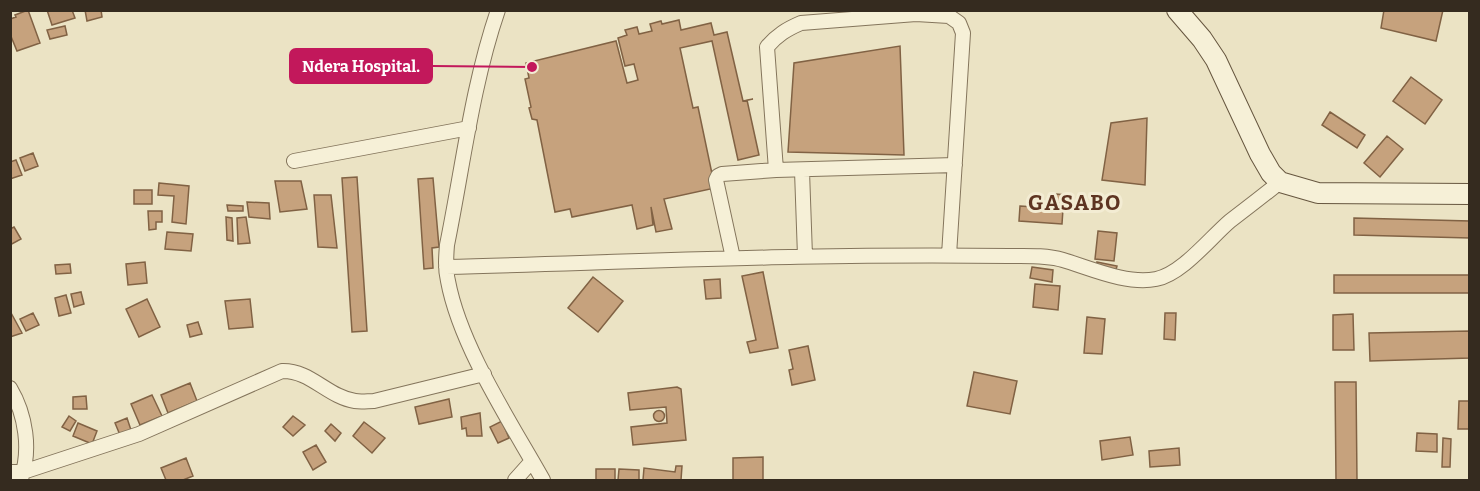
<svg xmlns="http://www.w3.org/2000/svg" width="1480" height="491" font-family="Bitter,serif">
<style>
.building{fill:#c6a27d;stroke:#816244;stroke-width:1.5}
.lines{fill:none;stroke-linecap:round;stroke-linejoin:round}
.minor-casing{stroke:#84755c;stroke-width:16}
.secondary-casing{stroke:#66563f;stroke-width:22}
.minor{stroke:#f6f0d7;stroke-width:14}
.secondary{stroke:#f6f0d7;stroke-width:20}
.labels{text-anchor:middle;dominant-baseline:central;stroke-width:6;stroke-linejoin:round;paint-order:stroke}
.district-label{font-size:21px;font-weight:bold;letter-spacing:1.5px;fill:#5e3421;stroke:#f3ecd3}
.leader{fill:none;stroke:#c2185b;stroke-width:2}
.callout-dot{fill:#c2185b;stroke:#f3ecd3;stroke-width:2}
.callout{fill:#c2185b;stroke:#c2185b;stroke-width:2}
.callout-label{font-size:16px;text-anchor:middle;font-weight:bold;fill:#fff}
</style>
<rect width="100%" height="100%" fill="#ebe3c4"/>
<path class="building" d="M 28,10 L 40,43 L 17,51 L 10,34 L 10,19 L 16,17 L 15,15 Z
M 47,10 L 72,10 L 75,18 L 52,25 Z
M 85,10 L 101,10 L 102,17 L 87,21 Z
M 1384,10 L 1443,10 L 1436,41 L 1381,28 Z
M 679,20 L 681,30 L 711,23 L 714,35 L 727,32 L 743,101 L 753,99 L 747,100 L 759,155 L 738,160 L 712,41 L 680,48 L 693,108 L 698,107 L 715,188 L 664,199 L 672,229 L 656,232 L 651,207 L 653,225 L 637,229 L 632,205 L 572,217 L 570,209 L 555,212 L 537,120 L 532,119 L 529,108 L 531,107 L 525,79 L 529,78 L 526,63 L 616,41 L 627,83 L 638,80 L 634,64 L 625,66 L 618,38 L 627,35 L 625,30 L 637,27 L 639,34 L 652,31 L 650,24 L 661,21 L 662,24 Z
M 65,26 L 67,35 L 50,39 L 47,30 Z
M 900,46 L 904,155 L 788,152 L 794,63 Z
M 1411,77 L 1442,100 L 1425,124 L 1393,101 Z
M 1330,112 L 1365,135 L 1357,148 L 1322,125 Z
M 1147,118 L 1145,185 L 1102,180 L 1111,123 Z
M 1387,136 L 1403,149 L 1380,177 L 1364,163 Z
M 33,153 L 38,166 L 25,171 L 20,158 Z
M 16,160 L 22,175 L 10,179 L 10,162 Z
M 357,177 L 367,331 L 352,332 L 342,178 Z
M 433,178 L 439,247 L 432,248 L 433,268 L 424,269 L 418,179 Z
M 275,181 L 301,181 L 307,209 L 280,212 Z
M 159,183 L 189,186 L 186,224 L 172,222 L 174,196 L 158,195 Z
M 134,190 L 152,190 L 152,204 L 134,204 Z
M 1056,194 L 1066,195 L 1064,206 L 1054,205 Z
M 314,195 L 331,195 L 337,248 L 318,247 Z
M 247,202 L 269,203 L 270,219 L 249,217 Z
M 227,205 L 243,206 L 243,211 L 228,211 Z
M 1020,206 L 1063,209 L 1062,224 L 1019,221 Z
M 148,211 L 162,211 L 162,222 L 156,222 L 156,229 L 149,230 Z
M 226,217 L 232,218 L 233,241 L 227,240 Z
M 246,217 L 250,243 L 238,244 L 237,218 Z
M 1354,218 L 1470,221 L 1470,238 L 1354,235 Z
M 14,227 L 21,239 L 10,245 L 10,229 Z
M 1098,231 L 1117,233 L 1114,261 L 1095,259 Z
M 167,232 L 193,234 L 191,251 L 165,249 Z
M 145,262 L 147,283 L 128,285 L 126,264 Z
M 1097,262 L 1117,266 L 1115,273 L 1096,269 Z
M 70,264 L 71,273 L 56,274 L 55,265 Z
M 1032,267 L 1053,270 L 1052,282 L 1030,278 Z
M 763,272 L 778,348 L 750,353 L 747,342 L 756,340 L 742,276 Z
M 1334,275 L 1470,275 L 1470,293 L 1334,293 Z
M 593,277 L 623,301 L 598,332 L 568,308 Z
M 720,279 L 721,298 L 706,299 L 704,280 Z
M 1035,284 L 1060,286 L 1058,310 L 1033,307 Z
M 81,292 L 84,304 L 74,307 L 71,294 Z
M 66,295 L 71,313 L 59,316 L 55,298 Z
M 147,299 L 160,327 L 139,337 L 126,309 Z
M 250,299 L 253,327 L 229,329 L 225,301 Z
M 10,311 L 22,333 L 10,337 Z
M 33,313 L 39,325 L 26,331 L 20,319 Z
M 1165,313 L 1176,313 L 1175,340 L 1164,339 Z
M 1353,314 L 1354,350 L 1333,350 L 1333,315 Z
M 1087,317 L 1105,319 L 1102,354 L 1084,353 Z
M 198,322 L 202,334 L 190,337 L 187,325 Z
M 1470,331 L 1470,358 L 1370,361 L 1369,333 Z
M 808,346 L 815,380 L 792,385 L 789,370 L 793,369 L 789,350 Z
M 974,372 L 1017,381 L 1010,414 L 967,406 Z
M 1335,382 L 1356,382 L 1357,480 L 1336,480 Z
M 190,383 L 197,401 L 168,413 L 161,395 Z
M 677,387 L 681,389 L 686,440 L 633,445 L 631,427 L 667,423 L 666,407 L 630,410 L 628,393 Z
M 152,395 L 162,416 L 140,425 L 131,404 Z
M 86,396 L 87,409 L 73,409 L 73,397 Z
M 449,399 L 452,417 L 419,424 L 415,407 Z
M 1459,401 L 1470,401 L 1470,429 L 1458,429 Z
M653.5 416a5.5 5.5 0 1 1 11 0a5.5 5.5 0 1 1-11 0Z
M 480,413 L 482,436 L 467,436 L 466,428 L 462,429 L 461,417 Z
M 69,416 L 76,421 L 70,431 L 62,427 Z
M 293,416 L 305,425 L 293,436 L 283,427 Z
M 127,418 L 131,430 L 120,435 L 115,423 Z
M 502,421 L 509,438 L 498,443 L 490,427 Z
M 364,422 L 385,438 L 372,453 L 353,436 Z
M 78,423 L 97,431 L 92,444 L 73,436 Z
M 331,424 L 341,433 L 335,441 L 325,431 Z
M 1417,433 L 1437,434 L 1437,452 L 1416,451 Z
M 1130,437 L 1133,455 L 1102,460 L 1100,441 Z
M 1443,438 L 1451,439 L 1450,467 L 1442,467 Z
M 316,445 L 326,462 L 313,470 L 303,452 Z
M 1179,448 L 1180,465 L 1150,467 L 1149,451 Z
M 763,457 L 763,480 L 733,480 L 733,458 Z
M 186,458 L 193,476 L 183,480 L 166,480 L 161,468 Z
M 676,466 L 682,466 L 681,480 L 643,480 L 644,468 L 675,472 Z
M 596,469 L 615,469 L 615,480 L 596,480 Z
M 619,469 L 639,470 L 639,480 L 618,480 Z"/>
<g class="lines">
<g class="minor-casing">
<path id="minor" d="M 498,10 C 472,86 463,166 447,245 C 446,257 445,269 448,281 C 460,346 511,423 543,480
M 294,161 L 469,128
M 776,170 L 767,47 C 777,35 787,29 801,23 L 916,14 L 949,16 L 959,23 L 963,33 L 949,255
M 802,171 L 805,256
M 733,258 L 716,180 L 718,176 L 722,174 L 776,170 L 955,165
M 446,267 C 634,262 821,253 1009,256 C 1027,256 1046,255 1063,260 C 1090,268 1127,285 1156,279 C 1182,274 1210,238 1230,221 C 1247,208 1264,195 1280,182
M 10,388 C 26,415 31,450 21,479
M 10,472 L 23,472 L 139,434 L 282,371 C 310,370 328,397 355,401 C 361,402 368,401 374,401 L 484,374
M 515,480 L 532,461"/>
</g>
<g class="secondary-casing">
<path id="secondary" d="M 1177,10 L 1202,39 L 1216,60 L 1260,154 L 1271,173 L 1280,182 L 1318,193 L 1470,194"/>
</g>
<use href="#minor" class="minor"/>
<use href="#secondary" class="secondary"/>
</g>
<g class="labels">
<g class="district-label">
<text x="1075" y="203">GASABO</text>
</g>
</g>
<path class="leader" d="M532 67L432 66"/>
<circle class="callout-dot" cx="532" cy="67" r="6"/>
<rect class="callout" x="290" y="49" width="142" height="34" rx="6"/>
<g class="callout-label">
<text x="361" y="72">Ndera Hospital.</text>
</g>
<rect width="1480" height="491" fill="none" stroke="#352b1f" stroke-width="24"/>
</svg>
